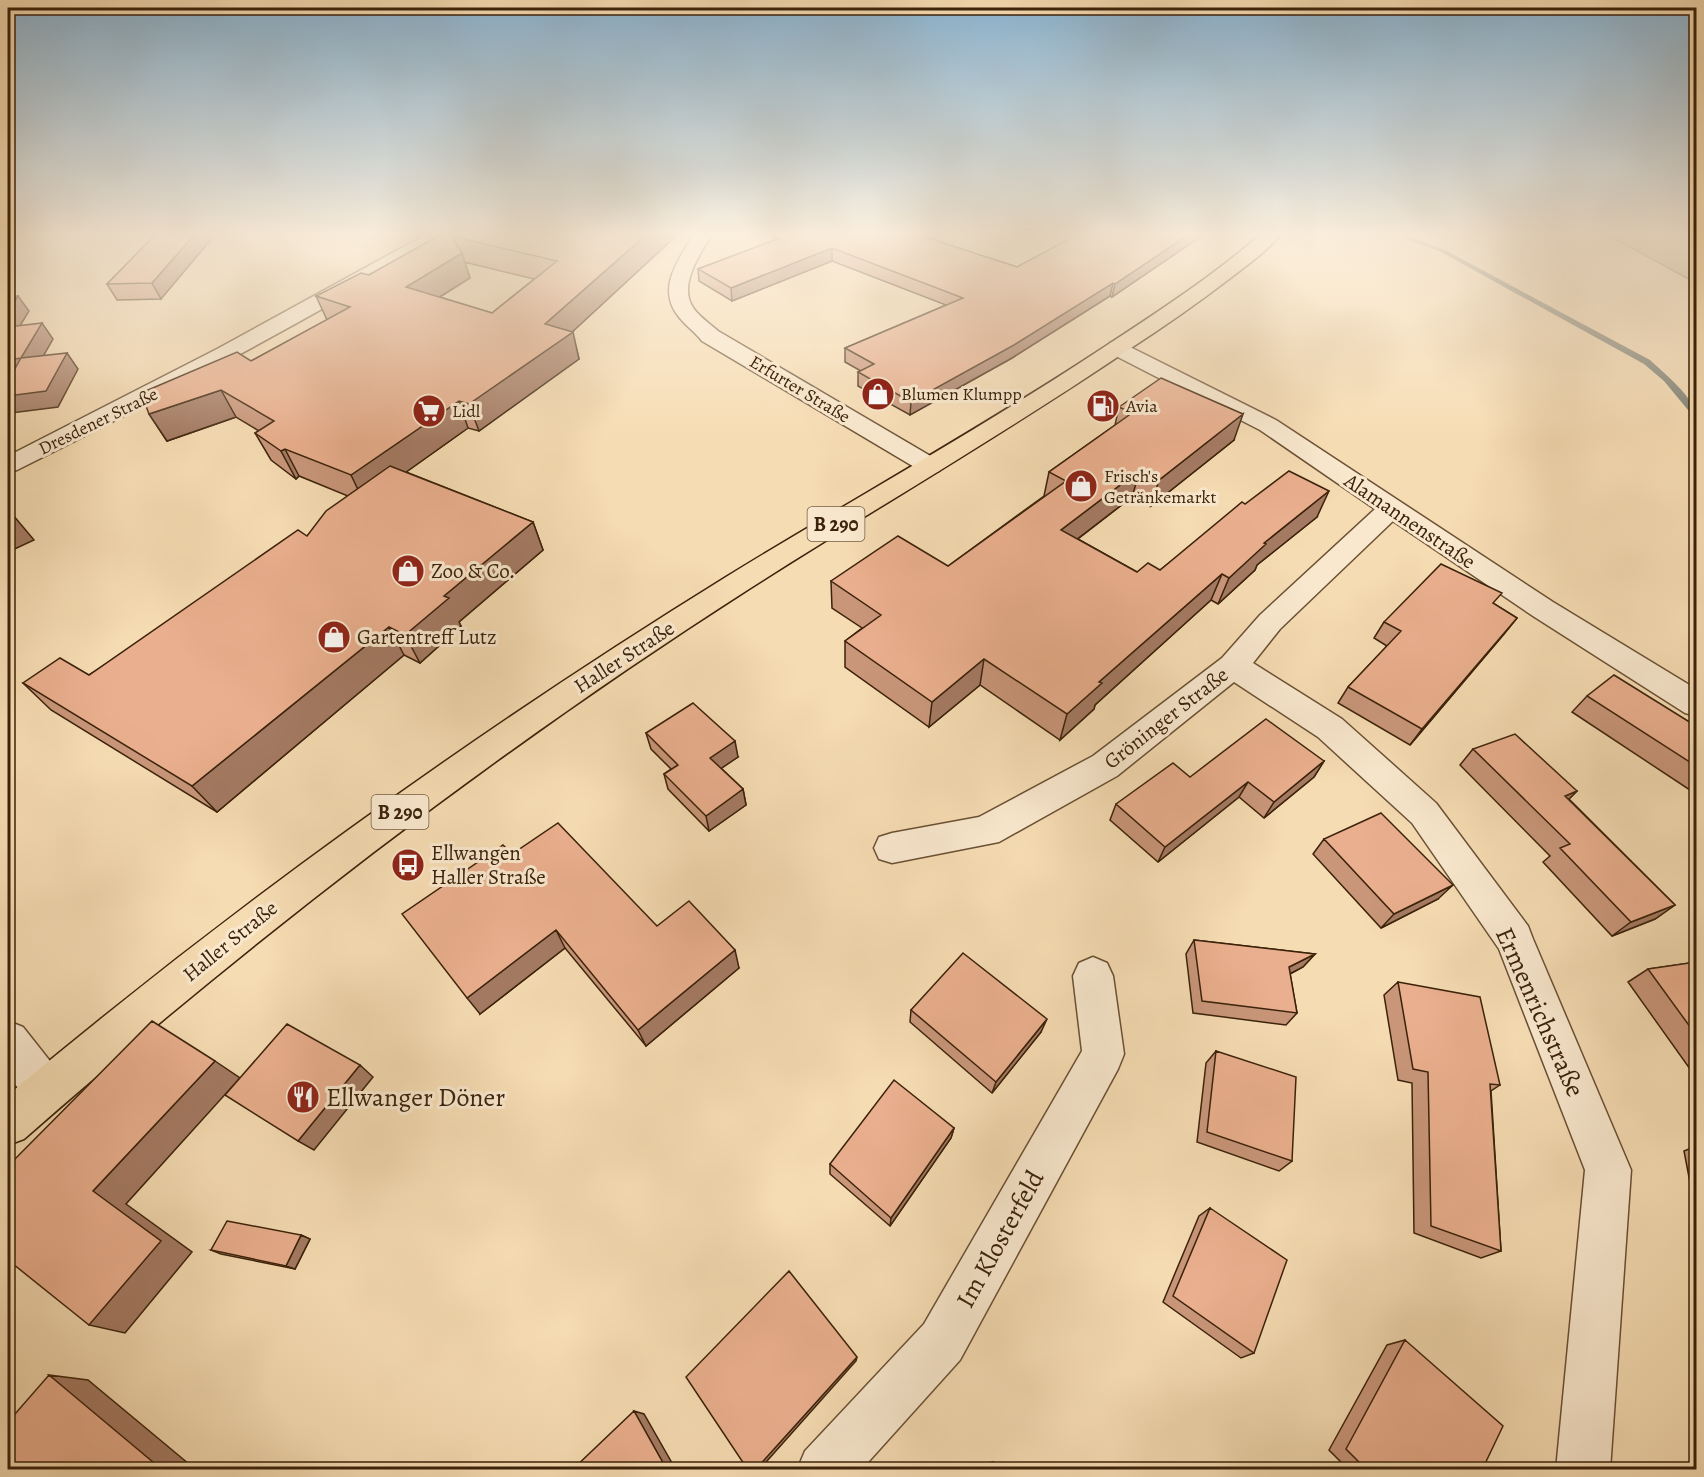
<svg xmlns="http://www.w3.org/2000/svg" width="1704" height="1477" font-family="Alegreya,serif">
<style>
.green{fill:#c3be88;stroke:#7f7049;stroke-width:1.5}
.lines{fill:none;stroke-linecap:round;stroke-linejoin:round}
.stream{fill:#787d72;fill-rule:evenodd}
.street-casing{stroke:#6a5034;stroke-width:3}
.primary-casing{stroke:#3b220a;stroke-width:3}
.street{fill:#f9e8ce;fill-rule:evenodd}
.primary{fill:#f6dcb3;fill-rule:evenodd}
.wall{fill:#c9967a;stroke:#3b220a;stroke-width:1.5;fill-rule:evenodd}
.shaded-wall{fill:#a47a63;stroke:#3b220a;stroke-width:1.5}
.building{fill:#eaaf8e;stroke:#3b220a;stroke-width:1.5;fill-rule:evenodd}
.labels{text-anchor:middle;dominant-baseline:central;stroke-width:6;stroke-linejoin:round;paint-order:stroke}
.far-street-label{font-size:18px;fill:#3b220a;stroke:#f9e8ce}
.far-poi-label{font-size:18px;fill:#3b220a;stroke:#f9e8ce;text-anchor:start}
.shield{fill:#f9e8ce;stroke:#745d45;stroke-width:1.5}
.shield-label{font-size:20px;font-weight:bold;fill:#3b220a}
.street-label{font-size:21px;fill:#3b220a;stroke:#f9e8ce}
.poi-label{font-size:21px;fill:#3b220a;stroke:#f9e8ce;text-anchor:start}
.near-street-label{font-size:26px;fill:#3b220a;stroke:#f9e8ce}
.near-poi-label{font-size:26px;fill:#3b220a;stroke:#f9e8ce;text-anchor:start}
</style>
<rect width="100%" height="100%" fill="#f6dcb3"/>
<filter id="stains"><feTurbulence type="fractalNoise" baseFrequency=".00333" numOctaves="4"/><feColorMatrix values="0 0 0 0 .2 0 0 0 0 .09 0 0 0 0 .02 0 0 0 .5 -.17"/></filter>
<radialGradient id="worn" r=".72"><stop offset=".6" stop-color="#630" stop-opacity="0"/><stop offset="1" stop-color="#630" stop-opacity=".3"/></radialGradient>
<path class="green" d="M 1608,235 L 1696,235 L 1696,283 Z"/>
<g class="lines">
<path class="stream" d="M 1396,235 L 1405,235 L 1445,250 L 1650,360 C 1663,372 1696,399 1696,416 L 1693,416 L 1664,381 L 1644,364 L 1441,252 Z"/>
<g class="street-casing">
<path id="street" d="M 425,235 L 447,235 L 445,239 C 304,321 162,398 17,470 L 8,472 L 8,456 L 217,349 Z
M 693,235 L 711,235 C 700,255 677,286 694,309 C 700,317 710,324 718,331 L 939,461 L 943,466 L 939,471 L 930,474 L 921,471 L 702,341 C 695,332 686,326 679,317 C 656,289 678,261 693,235 Z
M 1118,341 L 1276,420 L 1553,602 L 1696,689 L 1696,716 L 1685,713 L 1533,616 L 1393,521 L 1280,629 L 1253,663 L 1342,719 L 1436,803 L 1528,926 L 1533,939 L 1631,1170 L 1610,1470 L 1556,1470 L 1585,1170 L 1499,949 L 1412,823 L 1318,737 L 1234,682 L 1117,776 L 999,842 L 892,863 L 879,859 L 874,848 L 879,837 L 892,833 L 979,817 L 1093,756 L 1222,658 L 1260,615 L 1375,509 L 1260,430 L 1110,353 L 1107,348 L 1110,343 Z
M 1093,957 L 1107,963 L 1113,976 L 1124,1054 L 1118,1069 L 960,1360 L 861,1470 L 797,1470 L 805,1451 L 924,1324 L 1082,1051 L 1073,976 L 1079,963 Z
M 8,1021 L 23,1027 L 61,1075 L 68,1090 L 61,1105 L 46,1112 L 31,1105 L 8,1075 Z"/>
</g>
<g class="primary-casing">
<path id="primary" d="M 1260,235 L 1280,235 C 1267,251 1250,263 1233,276 C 1198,303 1162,328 1125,352 C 1002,435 874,509 749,589 C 493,753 253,938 24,1139 L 8,1145 L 8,1095 C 235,905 474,733 726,577 C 848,502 973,433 1092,355 C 1150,317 1208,280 1260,235 Z"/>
</g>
<use href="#street" class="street"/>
<use href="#primary" class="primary"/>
</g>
<path class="wall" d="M 155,235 L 161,299 L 117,300 L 107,284 Z
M 440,235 L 677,235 L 572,332 L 579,359 L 479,431 L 468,428 L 406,472 L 533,522 L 543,550 L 459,622 L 461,626 L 420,663 L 404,655 L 217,812 L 51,710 L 23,683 L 89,675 L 307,536 L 348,496 L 299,476 L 296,479 L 271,460 L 255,433 L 259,431 L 236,417 L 167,441 L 149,414 L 251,361 L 327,320 L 316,296 L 369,275 ZM 464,262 L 534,279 L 492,313 L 440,297 L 470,278 Z
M 1203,235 L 1112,297 L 1110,296 L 1012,358 L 910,415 L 858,386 L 858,372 L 861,371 L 845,362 L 845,348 L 946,305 L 832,261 L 732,301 L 699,281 L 698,269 L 774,240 L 774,237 L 933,240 L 1017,267 Z
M 1119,407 L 1234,440 L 1151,506 L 1132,497 L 1078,539 L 1137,572 L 1160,570 L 1245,504 L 1317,517 L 1257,565 L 1255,570 L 1218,604 L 1211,600 L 1095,705 L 1094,709 L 1060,740 L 980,685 L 929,727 L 845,667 L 845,641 L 862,628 L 832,608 L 831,581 L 948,566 L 1044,496 L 1049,472 L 1115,425 Z
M 1494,604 L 1517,618 L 1504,634 L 1410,745 L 1338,703 L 1348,687 L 1387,646 L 1374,638 L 1384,622 Z
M 1587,696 L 1696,726 L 1696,794 L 1572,712 Z
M 646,733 L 738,757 L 721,768 L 743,789 L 746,805 L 709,831 L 668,789 L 664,774 L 671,769 L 651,749 Z
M 1473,749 L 1577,791 L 1569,799 L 1675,905 L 1655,919 L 1612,936 L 1543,862 L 1550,856 L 1460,765 Z
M 1324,761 L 1314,777 L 1264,818 L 1239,797 L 1158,862 L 1110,820 L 1116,804 L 1190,777 Z
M 1324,839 L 1438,899 L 1381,928 L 1313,854 Z
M 512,854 L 657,926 L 739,968 L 646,1046 L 565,948 L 480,1014 Z
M 1194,940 L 1315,954 L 1303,967 L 1290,974 L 1297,1013 L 1286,1025 L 1193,1013 L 1186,954 Z
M 1696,962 L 1696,1076 L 1695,1076 L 1628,982 L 1648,969 Z
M 1398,982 L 1500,1085 L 1491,1091 L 1501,1251 L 1481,1258 L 1414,1233 L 1412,1083 L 1398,1080 L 1384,995 Z
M 911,1010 L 1041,1032 L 992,1093 L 910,1022 Z
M 1216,1051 L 1292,1161 L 1279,1171 L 1197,1142 L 1206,1063 Z
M 954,1128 L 951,1138 L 890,1226 L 830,1174 L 830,1164 Z
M 1696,1146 L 1696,1214 L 1684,1151 Z
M 1210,1208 L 1254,1353 L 1241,1358 L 1163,1302 L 1199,1216 Z
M 301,1235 L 310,1239 L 295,1269 L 221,1254 L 211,1250 Z
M 1405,1340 L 1482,1470 L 1349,1470 L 1329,1450 L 1387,1345 Z
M 993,1462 L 998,1470 L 983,1470 L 988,1463 Z"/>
<path class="shaded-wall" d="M 194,235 L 215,235 L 161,299 L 152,283 Z
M 646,235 L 677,235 L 570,334 L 573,332 L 579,359 L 479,431 L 469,404 L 545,324 Z
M 919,235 L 942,235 L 918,248 Z
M 1188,235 L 1203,235 L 1112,297 L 1115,284 Z
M 832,248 L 832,261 L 732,301 L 731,288 Z
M 462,253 L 470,278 L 415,312 L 406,287 Z
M 1113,283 L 1110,296 L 1012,358 L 910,415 L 911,402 Z
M 18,296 L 29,311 L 9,344 L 8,344 L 8,312 Z
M 42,323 L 53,339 L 33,374 L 8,377 L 8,360 Z
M 67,353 L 78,369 L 58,407 L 11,413 L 8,409 L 8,396 Z
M 221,390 L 236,417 L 167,441 L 149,414 Z
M 459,401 L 468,428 L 364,502 L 351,475 Z
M 1243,414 L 1234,440 L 1151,506 L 1159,480 Z
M 285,449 L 299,476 L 296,479 L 281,451 Z
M 1140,470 L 1132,497 L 1055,556 L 1061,530 Z
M 1329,491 L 1317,517 L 1257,565 L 1255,570 L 1218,604 L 1229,578 L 1264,543 Z
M 13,515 L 34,540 L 8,552 L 8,518 Z
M 533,522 L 543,550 L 459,622 L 461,626 L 420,663 L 405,635 L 444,596 Z
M 1222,574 L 1211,600 L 1095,705 L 1094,709 L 1060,740 L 1067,714 L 1099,682 Z
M 1517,618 L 1504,634 L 1410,745 L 1422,729 Z
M 389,627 L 404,655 L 217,812 L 192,786 Z
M 984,659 L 980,685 L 929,727 L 932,702 Z
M 735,741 L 738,757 L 713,774 L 710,758 Z
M 1324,761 L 1314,777 L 1264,818 L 1274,802 Z
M 1248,782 L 1239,797 L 1158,862 L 1165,847 Z
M 743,789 L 746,805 L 709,831 L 706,816 Z
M 1577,791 L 1561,807 L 1565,796 Z
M 1453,885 L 1438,899 L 1381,928 L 1394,914 Z
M 1675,905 L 1655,919 L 1612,936 L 1631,922 Z
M 556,930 L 565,948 L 480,1014 L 467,998 Z
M 735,950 L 739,968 L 646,1046 L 638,1030 Z
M 1315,954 L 1303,967 L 1278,980 L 1289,967 Z
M 1047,1019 L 1041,1032 L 992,1093 L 996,1082 Z
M 215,1061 L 240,1078 L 126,1204 L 192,1252 L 125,1333 L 89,1325 L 93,1191 Z
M 360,1065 L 373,1077 L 314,1150 L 298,1141 Z
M 954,1128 L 951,1138 L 890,1226 L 891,1218 Z
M 301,1235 L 310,1239 L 295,1269 L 286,1266 Z
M 857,1357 L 856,1361 L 759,1470 L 755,1470 Z
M 49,1375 L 88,1380 L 195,1469 L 159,1470 Z
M 634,1411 L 644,1414 L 676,1470 L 667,1470 Z"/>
<path class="building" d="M 155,235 L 194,235 L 152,283 L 107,284 Z
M 440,235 L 646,235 L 545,324 L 573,332 L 469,404 L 459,401 L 351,475 L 285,449 L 281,451 L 255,433 L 274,421 L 221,390 L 149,414 L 141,393 L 237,352 L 251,361 L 350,307 L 316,296 L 361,273 L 369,275 ZM 451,236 L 557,261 L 492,313 L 406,287 L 462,253 Z
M 779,235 L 919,235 L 1017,267 L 1076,235 L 1188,235 L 1115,284 L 1113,283 L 1014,345 L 911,402 L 858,372 L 874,364 L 845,348 L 963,298 L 832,248 L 731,288 L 698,269 L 778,239 L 774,237 Z
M 18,296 L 8,312 L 8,297 Z
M 42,323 L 21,358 L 8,360 L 8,327 Z
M 67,353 L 46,391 L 8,396 L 8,381 L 21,358 Z
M 1161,378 L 1243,414 L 1159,480 L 1140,470 L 1061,530 L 1137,572 L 1148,563 L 1160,570 L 1242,502 L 1245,504 L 1289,471 L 1329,491 L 1264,543 L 1266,544 L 1229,578 L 1222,574 L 1099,682 L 1102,683 L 1067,714 L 984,659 L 932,702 L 845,641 L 881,615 L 831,581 L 898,536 L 948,566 L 1066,481 L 1049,472 L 1132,413 L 1119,407 Z
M 390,466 L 533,522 L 444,596 L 449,598 L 405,635 L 389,627 L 192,786 L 23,683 L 60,658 L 89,675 L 298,530 L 307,536 L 326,511 Z
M 8,509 L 13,515 L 8,518 Z
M 1441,564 L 1502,593 L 1493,603 L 1517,618 L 1422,729 L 1348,687 L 1401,631 L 1384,622 Z
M 1614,675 L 1696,726 L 1696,766 L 1587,696 Z
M 693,703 L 735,741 L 710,758 L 743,789 L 706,816 L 664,774 L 678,765 L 646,733 Z
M 1266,719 L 1324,761 L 1274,802 L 1248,782 L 1165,847 L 1116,804 L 1173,763 L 1190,777 Z
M 1515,734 L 1577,791 L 1565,796 L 1675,905 L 1631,922 L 1560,848 L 1570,844 L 1473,749 Z
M 1381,813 L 1453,885 L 1394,914 L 1324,839 Z
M 558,823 L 657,926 L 689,901 L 735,950 L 638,1030 L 556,930 L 467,998 L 402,914 L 503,845 L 512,854 Z
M 1194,940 L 1315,954 L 1289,967 L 1297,1013 L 1202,1001 Z
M 963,953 L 1047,1019 L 996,1082 L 911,1010 Z
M 1696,962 L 1696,1035 L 1648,969 Z
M 1398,982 L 1480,997 L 1500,1085 L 1490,1084 L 1501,1251 L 1431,1226 L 1428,1072 L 1413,1069 Z
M 152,1021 L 215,1061 L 93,1191 L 161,1241 L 89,1325 L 8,1260 L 8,1166 Z
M 287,1024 L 360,1065 L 298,1141 L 225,1095 Z
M 1216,1051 L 1296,1077 L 1292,1161 L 1207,1132 Z
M 894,1080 L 954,1128 L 891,1218 L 830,1164 Z
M 1210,1208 L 1287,1260 L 1254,1353 L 1173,1296 Z
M 227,1221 L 301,1235 L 286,1266 L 211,1250 Z
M 789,1271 L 857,1357 L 755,1470 L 748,1470 L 686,1377 Z
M 1405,1340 L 1503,1426 L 1482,1470 L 1367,1470 L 1346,1449 Z
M 49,1375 L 160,1468 L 159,1470 L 8,1470 L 8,1422 Z
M 634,1411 L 667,1470 L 572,1470 Z
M 993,1462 L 998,1470 L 987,1470 Z"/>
<linearGradient id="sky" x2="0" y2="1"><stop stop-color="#8bb6d5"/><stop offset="0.53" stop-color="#fbefdd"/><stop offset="1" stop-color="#fbefdd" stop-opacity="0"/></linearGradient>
<rect width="1704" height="442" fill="url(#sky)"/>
<defs>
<g id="shop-disc" transform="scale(1.725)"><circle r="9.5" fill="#8f2418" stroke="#f9e8ce"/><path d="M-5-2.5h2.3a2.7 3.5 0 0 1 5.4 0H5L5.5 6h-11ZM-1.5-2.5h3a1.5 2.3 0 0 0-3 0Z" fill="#fff"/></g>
<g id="fuel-disc" transform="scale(1.725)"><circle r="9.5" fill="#8f2418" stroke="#f9e8ce"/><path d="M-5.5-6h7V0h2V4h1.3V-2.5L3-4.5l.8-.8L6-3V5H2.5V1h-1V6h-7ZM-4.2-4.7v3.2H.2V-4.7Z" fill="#fff"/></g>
<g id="supermarket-disc" transform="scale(1.725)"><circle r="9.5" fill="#8f2418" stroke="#f9e8ce"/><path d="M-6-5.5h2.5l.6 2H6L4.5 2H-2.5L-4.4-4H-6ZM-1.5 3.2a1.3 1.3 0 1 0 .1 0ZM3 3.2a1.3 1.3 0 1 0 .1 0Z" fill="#fff"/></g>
<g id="bus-disc" transform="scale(1.725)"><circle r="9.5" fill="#8f2418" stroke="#f9e8ce"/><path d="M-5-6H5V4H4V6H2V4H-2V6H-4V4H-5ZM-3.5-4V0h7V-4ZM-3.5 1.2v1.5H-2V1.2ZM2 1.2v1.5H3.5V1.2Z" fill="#fff"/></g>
<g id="restaurant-disc" transform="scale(1.725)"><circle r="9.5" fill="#8f2418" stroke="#f9e8ce"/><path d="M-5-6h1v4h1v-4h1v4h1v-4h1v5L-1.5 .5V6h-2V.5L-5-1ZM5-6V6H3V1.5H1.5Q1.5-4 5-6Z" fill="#fff"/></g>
</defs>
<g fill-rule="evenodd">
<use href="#shop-disc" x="878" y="394"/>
<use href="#fuel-disc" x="1103" y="406"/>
<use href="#supermarket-disc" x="429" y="411"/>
<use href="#shop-disc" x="1081" y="486"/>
<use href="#shop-disc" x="408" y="571"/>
<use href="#shop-disc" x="334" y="637"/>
<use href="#bus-disc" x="408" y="865"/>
<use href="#restaurant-disc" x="303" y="1097"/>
</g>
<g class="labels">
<g class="far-street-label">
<text transform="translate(800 389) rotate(31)">Erfurter Straße</text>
<text transform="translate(98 421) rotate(-26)">Dresdener Straße</text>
</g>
<g class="far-poi-label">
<text x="901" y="394">Blumen Klumpp</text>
<text x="1126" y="406">Avia</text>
<text x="452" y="411">Lidl</text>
<text x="1104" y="476">Frisch's<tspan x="1104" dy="21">Getränkemarkt</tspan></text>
</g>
<g class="shield">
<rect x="807.5" y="507" width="57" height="34" rx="4.5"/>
<rect x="371.5" y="795" width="57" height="34" rx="4.5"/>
</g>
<g class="shield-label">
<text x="836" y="524">B 290</text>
<text x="400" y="812">B 290</text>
</g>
<g class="street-label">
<text transform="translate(1410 521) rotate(34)">Alamannenstraße</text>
<text transform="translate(624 657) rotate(-33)">Haller Straße</text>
<text transform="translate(1166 718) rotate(-38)">Gröninger Straße</text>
<text transform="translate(230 941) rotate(-39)">Haller Straße</text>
</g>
<g class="poi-label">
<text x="431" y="571">Zoo &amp; Co.</text>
<text x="357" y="637">Gartentreff Lutz</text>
<text x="431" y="853">Ellwangen<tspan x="431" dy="24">Haller Straße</tspan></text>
</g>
<g class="near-street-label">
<text transform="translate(1540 1012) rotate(66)">Ermenrichstraße</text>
<text transform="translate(1000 1239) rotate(-61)">Im Klosterfeld</text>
</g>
<g class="near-poi-label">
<text x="326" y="1097">Ellwanger Döner</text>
</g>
</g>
<rect width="1704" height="1477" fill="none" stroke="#f6dcb3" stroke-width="30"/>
<rect x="9" y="9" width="1686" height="1459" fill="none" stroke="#3b220a" stroke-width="3"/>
<rect x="15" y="15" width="1674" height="1447" fill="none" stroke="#3b220a" stroke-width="1.5"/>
<rect width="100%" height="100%" filter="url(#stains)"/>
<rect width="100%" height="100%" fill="url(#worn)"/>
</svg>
